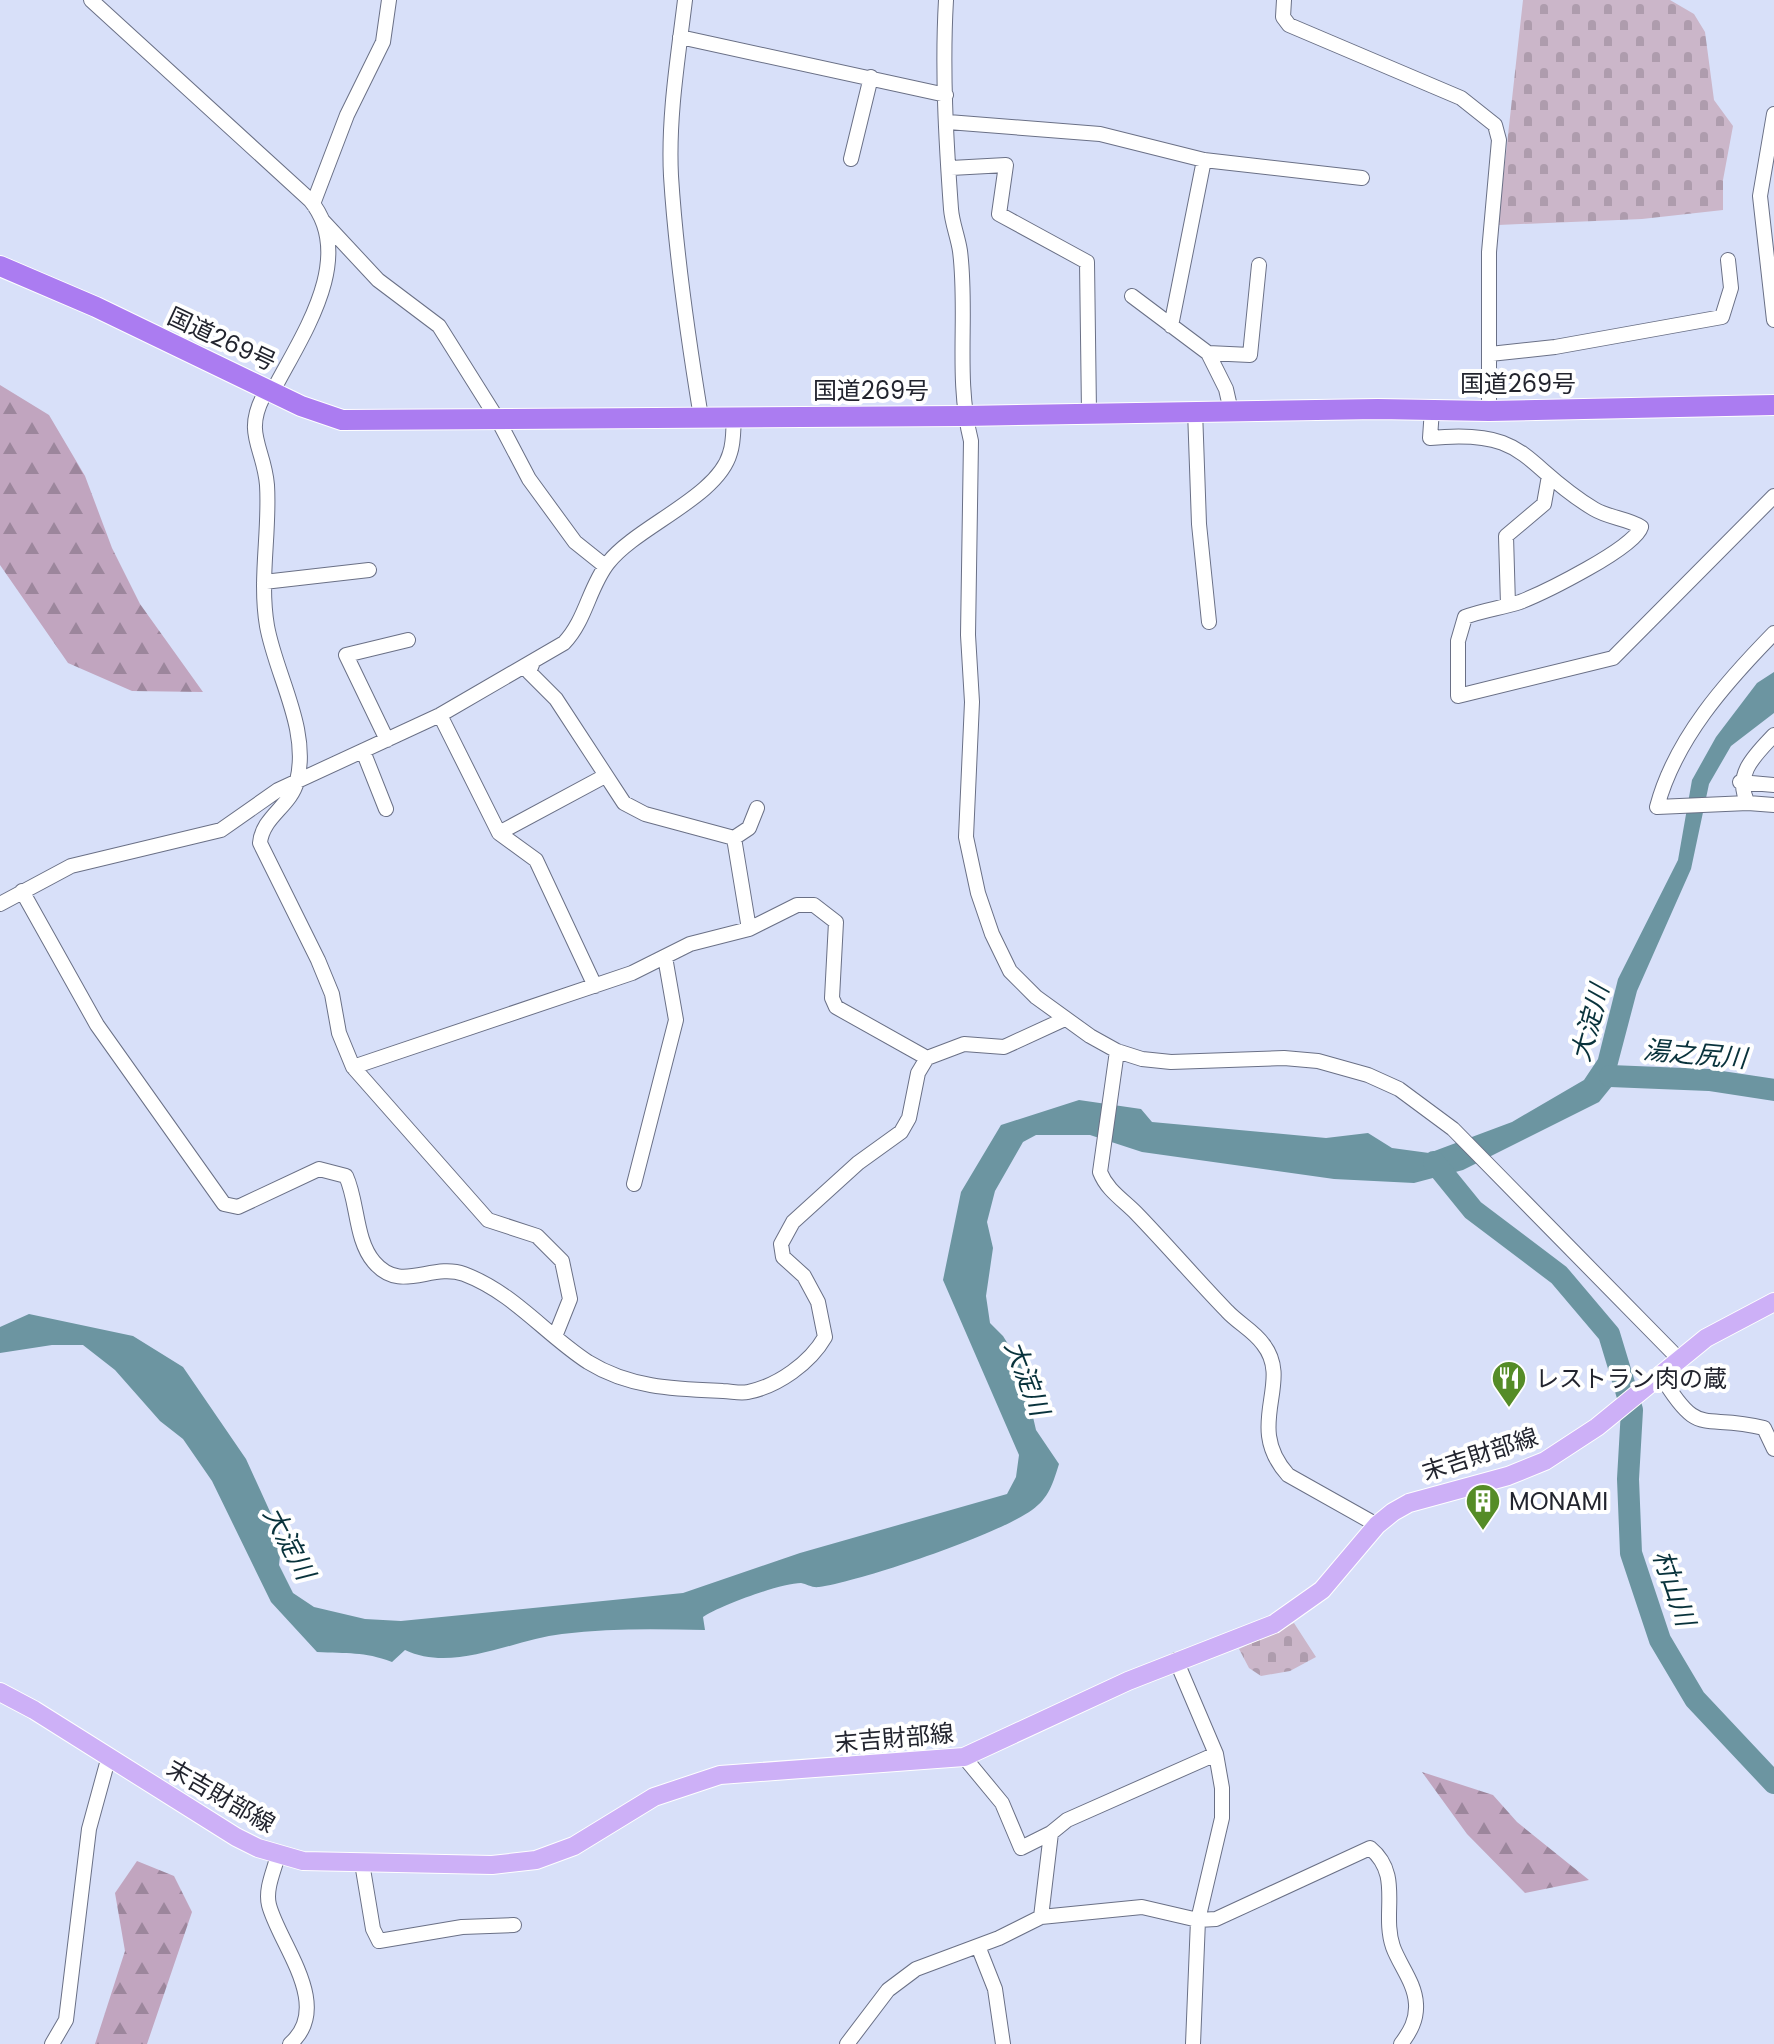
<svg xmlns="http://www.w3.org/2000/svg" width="1774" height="2044" font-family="Poppins,'Noto Sans JP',sans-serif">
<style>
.forest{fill:url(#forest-firs)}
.cemetery{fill:url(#cemetery-stones)}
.water{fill:#6c95a1}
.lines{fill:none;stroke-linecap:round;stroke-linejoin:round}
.river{stroke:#6c95a1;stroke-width:22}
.minor-casing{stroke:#6a7086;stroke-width:16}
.major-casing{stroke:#fff;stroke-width:20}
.highway-casing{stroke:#fff;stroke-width:22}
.minor{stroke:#fff;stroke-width:14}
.major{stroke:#cdb0f7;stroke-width:18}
.highway{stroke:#ab7cf1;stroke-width:20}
.labels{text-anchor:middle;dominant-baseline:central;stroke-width:8;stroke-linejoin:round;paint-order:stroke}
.street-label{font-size:24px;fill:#22242e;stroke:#fff}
.poi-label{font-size:24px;fill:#22242e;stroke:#fff;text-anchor:start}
.water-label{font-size:26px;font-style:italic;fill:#08323b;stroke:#fff}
</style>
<defs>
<pattern id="forest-firs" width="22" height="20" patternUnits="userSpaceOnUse" patternTransform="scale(2)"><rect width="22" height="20" fill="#c1a5bf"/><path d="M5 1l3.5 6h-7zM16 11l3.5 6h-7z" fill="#9c869c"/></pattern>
<pattern id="cemetery-stones" width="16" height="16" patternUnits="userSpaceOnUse" patternTransform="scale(2)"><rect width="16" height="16" fill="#cbb6c9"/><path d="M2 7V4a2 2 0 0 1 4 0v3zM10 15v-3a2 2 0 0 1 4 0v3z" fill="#ae9cad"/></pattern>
</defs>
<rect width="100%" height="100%" fill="#d8e0f9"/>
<path class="forest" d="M 0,385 L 49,415 L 85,476 L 112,548 L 140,604 L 203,692 L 132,691 L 68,663 L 0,565 Z
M 1422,1772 L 1493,1795 L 1517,1822 L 1589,1880 L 1525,1893 L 1467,1834 Z
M 137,1861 L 174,1876 L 192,1912 L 147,2044 L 95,2044 L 125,1951 L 115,1893 Z"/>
<path class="cemetery" d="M 1523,0 L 1670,0 L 1694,14 L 1705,32 L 1714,100 L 1733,126 L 1723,180 L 1723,210 L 1642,219 L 1498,225 Z
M 1294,1623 L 1316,1657 L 1290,1671 L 1261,1676 L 1249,1668 L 1239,1649 Z"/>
<path class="water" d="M 1774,672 L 1774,713 L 1731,746 L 1709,784 L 1691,869 L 1637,991 L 1612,1086 L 1599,1102 L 1463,1170 L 1414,1183 L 1334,1179 L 1142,1152 L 1090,1135 L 1036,1135 L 1023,1142 L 995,1191 L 987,1222 L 993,1248 L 986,1296 L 990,1323 L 1003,1336 L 1021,1365 L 1036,1430 L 1059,1464 C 1053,1483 1049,1498 1032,1510 C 997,1535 862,1581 819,1587 C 812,1588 807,1584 801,1583 C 781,1583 719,1606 703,1617 L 705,1630 C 657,1629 609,1628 562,1634 C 512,1640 453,1673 405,1650 L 392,1662 C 363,1651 348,1654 317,1652 L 271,1602 L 212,1481 L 183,1439 L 160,1421 L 115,1370 L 83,1345 L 52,1345 L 0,1353 L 0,1327 L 29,1314 L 133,1336 L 183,1367 L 246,1459 L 282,1538 L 279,1565 L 293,1593 L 314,1607 L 365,1619 L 401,1621 L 683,1593 L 800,1553 L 1007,1494 L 1016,1477 L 1019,1455 L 943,1280 L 961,1192 L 1001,1125 L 1079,1100 L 1141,1109 L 1152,1122 L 1326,1138 L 1368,1133 L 1392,1148 L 1429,1153 L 1512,1122 L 1584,1080 L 1598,1059 L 1618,979 L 1678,860 L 1692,780 L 1716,737 L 1757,683 Z"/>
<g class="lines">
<path class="river" d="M 1610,1076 L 1709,1080 L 1774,1090
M 1434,1162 L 1473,1210 L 1559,1275 L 1609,1334 L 1632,1410 L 1628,1479 L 1631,1553 L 1660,1640 L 1695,1699 L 1774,1783"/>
<g class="minor-casing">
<path id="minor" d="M 91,0 L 310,200 C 358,258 300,338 273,391 L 263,397 C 244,434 264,448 267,485 C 270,532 259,579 267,626 C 276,676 310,729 297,781 C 291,806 262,817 260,843 L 318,960 L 332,994 L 339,1033 L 353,1067 L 488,1220 L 537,1236 L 562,1261 L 570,1299 L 556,1334
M 685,0 C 678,58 668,117 671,176 C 676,256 688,338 701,417
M 946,0 C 942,69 946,140 951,209 C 952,223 958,237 960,251 C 968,314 955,378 971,441 L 968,635 L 972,702 L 966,837 L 978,893 L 992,934 L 1010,971 L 1036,997 L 1090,1036 L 1117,1051 L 1142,1059 L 1171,1062 L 1284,1058 L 1318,1061 L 1368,1075 L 1399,1089 L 1453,1129 L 1678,1358
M 1284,0 L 1283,17 L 1289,25 L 1461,98 L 1495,125 L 1499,140 L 1489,252 L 1489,411
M 680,37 L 946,95
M 1774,114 L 1760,196 L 1774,320
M 948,122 L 1100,134 L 1204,160 L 1362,178
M 851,159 L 871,77
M 951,168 L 1006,165 L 999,214 L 1087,262 L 1089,412
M 313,204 L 347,115 L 383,42 L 389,0
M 323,221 L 378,280 L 439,326 L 498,420 L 529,479 L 575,542 L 605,566
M 1132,296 L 1208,353 L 1226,389 L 1231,411
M 1171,326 L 1204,160
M 1208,353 L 1250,355 L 1259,265
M 1490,354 L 1555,347 L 1722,317 L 1731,288 L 1728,260
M 1432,409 L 1430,438 C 1530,428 1521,465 1594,509 C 1609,518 1626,518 1641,527 C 1635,548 1543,593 1520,602 C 1502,608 1483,610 1465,617 L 1458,641 L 1458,696 L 1613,658 L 1774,496
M 1195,410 L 1199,524 L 1209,622
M 264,582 L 369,570
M 1508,605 L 1506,536 L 1544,504 L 1549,476
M 1774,633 C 1726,682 1675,739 1657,807 L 1748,803 L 1774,805
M 533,662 L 529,672 L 556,699 L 624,803 L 645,814 L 734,838 L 749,828 L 757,808
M 440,715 L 499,833 L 536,860 L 595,986
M 387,740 L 346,655 L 408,640
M 363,751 L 386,809
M 1740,782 L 1774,785
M 1748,803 C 1733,775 1755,755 1774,735
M 499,833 L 605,776
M 734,838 L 749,929
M 22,891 L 97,1025 L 224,1204 L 238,1207 L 319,1169 L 346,1176 C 358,1202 355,1240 374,1262 C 401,1294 431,1262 464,1274 C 514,1293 545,1334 588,1362 C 630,1388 675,1389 723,1391 C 731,1391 740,1394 748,1392 C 778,1386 810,1363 825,1337 L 818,1302 L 804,1276 L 783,1257 L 781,1244 L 793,1222 L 858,1163 L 901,1132 L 909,1118 L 918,1073 L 927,1058 L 964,1044 L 1004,1047 L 1065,1019
M 0,904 L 71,866 L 221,830 L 278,790 L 440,715 L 564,643 C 586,620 589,587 608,563 C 637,526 718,497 730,453 C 734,442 733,428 734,417
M 1117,1051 L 1100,1172 C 1107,1190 1122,1199 1136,1213 C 1167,1245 1196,1279 1227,1311 C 1238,1323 1254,1331 1263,1344 C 1294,1383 1243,1425 1288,1475 L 1377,1525
M 353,1067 L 632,973 L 690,944 L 749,929 L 797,905 L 814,905 L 836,922 L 832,998 L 836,1007 L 927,1058
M 634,1184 L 676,1020 L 665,957
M 1660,1374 C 1700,1441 1701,1412 1764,1428 L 1774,1449
M 1176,1660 L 1216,1754 L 1222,1788 L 1222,1818 L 1198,1920 L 1193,2044
M 964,1757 L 1002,1803 L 1021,1848 L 1051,1833
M 278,1855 C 274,1871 265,1889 269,1905 C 279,1944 334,2006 290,2044
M 362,1863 L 373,1929 L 379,1941 L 462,1927 L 514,1925
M 1041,1917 L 1051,1833 L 1067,1820 L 1216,1754
M 978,1946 L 995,1989 L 1003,2044
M 52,2044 L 66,2020 L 89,1829 L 109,1756
M 847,2044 L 888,1990 L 916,1969 L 999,1938 L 1041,1917 L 1142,1907 L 1198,1920 L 1216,1919 L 1370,1848 C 1403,1875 1381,1912 1393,1947 C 1400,1966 1415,1983 1416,2004 C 1417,2020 1410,2032 1401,2044"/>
</g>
<g class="major-casing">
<path id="major" d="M 0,1692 L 34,1710 L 236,1837 L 258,1848 L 303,1861 L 492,1865 L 536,1860 L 574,1846 L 654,1797 L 720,1775 L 964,1757 L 1128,1681 L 1274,1624 L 1322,1590 L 1377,1525 L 1393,1512 L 1409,1503 L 1508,1476 L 1545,1461 L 1597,1427 L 1706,1338 L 1774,1302"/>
</g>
<g class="highway-casing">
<path id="highway" d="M 0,266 L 96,307 L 301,406 L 342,420 L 964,416 L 1378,409 L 1489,411 L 1774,405"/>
</g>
<use href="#minor" class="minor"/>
<use href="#major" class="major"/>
<use href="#highway" class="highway"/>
</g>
<defs>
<g id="restaurant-pin" transform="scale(1.8)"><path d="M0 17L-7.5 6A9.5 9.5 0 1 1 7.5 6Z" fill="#558c27" stroke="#fff"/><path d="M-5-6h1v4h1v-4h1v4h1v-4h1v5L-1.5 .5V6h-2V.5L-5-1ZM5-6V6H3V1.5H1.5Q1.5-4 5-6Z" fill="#fff"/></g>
<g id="building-pin" transform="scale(1.8)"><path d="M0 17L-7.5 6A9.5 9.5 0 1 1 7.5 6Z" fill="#558c27" stroke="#fff"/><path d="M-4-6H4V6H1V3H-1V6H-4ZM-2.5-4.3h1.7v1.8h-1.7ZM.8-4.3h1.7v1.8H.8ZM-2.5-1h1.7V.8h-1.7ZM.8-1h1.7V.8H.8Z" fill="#fff"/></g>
</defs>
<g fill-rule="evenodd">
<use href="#restaurant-pin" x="1509" y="1378"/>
<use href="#building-pin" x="1483" y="1501"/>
</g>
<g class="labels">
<g class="street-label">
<text transform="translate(222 339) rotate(25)">国道269号</text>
<text x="1518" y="383">国道269号</text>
<text x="871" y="390">国道269号</text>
<text transform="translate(1480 1454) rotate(-18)">末吉財部線</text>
<text transform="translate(894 1738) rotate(-5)">末吉財部線</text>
<text transform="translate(221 1796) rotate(30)">末吉財部線</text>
</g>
<g class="poi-label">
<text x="1535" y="1378">レストラン肉の蔵</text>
<text x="1509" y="1501">MONAMI</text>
</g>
<g class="water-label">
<text transform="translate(1590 1023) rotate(-75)">大淀川</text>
<text transform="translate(1695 1054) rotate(5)">湯之尻川</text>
<text transform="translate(1027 1378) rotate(69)">大淀川</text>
<text transform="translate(289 1543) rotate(62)">大淀川</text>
<text transform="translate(1674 1588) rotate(71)">村山川</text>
</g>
</g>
</svg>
